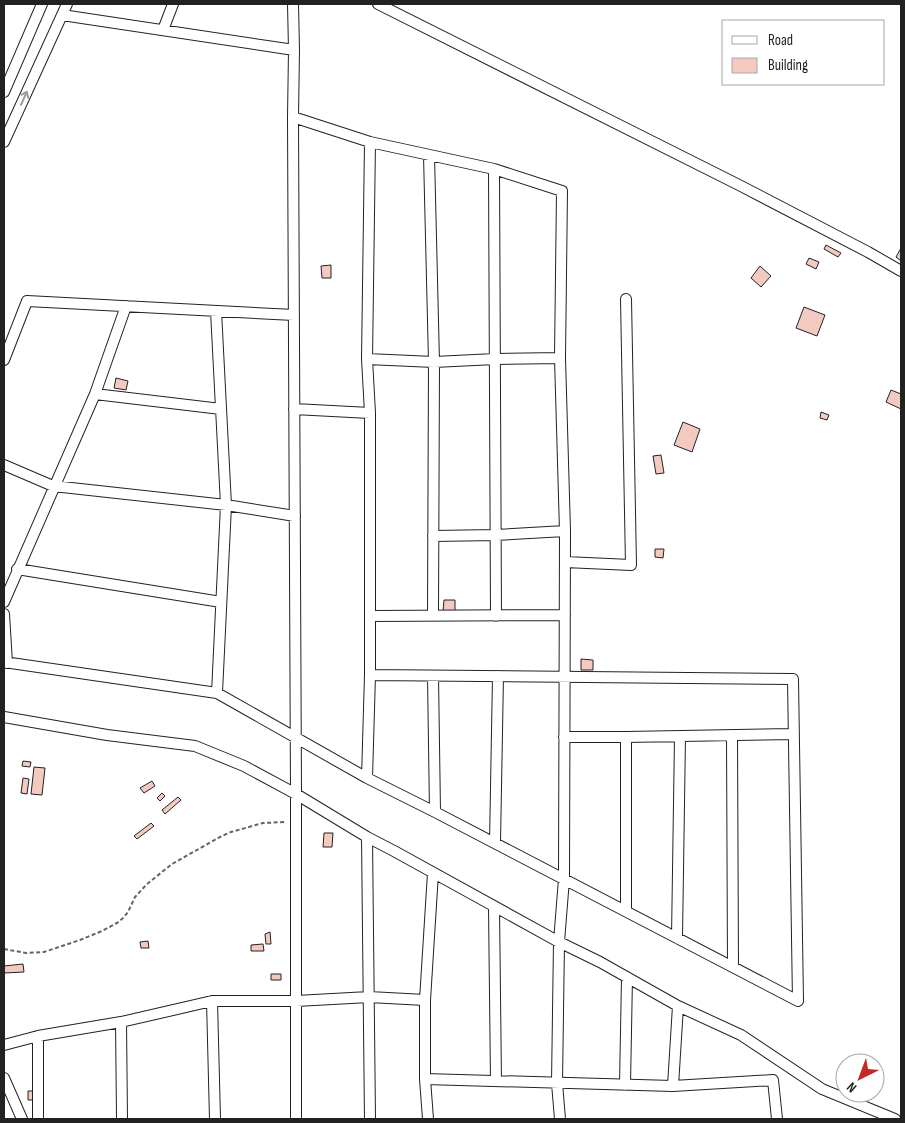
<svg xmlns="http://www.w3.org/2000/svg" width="905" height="1123" font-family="'Sofia Sans Condensed',sans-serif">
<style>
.building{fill:#f3c9c0;stroke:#222}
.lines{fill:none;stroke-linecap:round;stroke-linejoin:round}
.street-casing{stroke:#222;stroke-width:12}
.path{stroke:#646464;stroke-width:2;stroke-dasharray:4 2.5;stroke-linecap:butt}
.street{stroke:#fff;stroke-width:10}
.oneway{stroke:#9c9c9c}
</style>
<rect width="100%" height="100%" fill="#fff"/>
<path class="building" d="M 826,245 L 841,253 L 838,257 L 824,249 Z
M 901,248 L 901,261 L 896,257 Z
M 809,258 L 819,262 L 816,269 L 806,264 Z
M 331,265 L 331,278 L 322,278 L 321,266 Z
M 760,266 L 771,276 L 761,287 L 751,278 Z
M 804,307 L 825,315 L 817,336 L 796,328 Z
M 116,378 L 128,381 L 126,390 L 114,388 Z
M 891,390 L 901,394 L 901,409 L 886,402 Z
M 821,412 L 829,415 L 827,420 L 820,418 Z
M 683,422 L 700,429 L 692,452 L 674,445 Z
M 661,455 L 664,473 L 656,474 L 653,456 Z
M 655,549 L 664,549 L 663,558 L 655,557 Z
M 444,600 L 455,600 L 455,611 L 443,611 Z
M 581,659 L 593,660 L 593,670 L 581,670 Z
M 23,761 L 31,762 L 30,767 L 22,766 Z
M 34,767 L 45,768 L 42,795 L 31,794 Z
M 23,778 L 29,779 L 27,794 L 21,793 Z
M 152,781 L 155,786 L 144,793 L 140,788 Z
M 162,793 L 165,796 L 160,801 L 157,798 Z
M 178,797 L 181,800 L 165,814 L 162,810 Z
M 151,823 L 154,826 L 137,839 L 134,836 Z
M 324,833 L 333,833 L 332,847 L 323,847 Z
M 270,932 L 271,944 L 266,944 L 265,934 Z
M 148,941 L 149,948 L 141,948 L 140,942 Z
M 263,944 L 264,951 L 251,951 L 251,945 Z
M 23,964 L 24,972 L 4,973 L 4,966 Z
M 271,974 L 281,974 L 281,980 L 271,980 Z
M 28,1091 L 35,1091 L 35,1100 L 28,1100 Z"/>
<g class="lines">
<g class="street-casing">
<path id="street" d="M 293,4 L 294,50 L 293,117 L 296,794 L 296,1119
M 378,4 L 739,185 L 868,252 L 901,271
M 62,15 L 294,50
M 163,30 L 173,4
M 4,92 L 42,4
M 293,117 L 370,142 L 494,169 L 562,191 L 560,358 L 565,531 L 564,879 L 559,942 L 557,1083 L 560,1119
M 4,142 L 67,4
M 429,155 L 434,362 L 433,616
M 494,169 L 496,616
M 216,311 L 226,505 L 217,693
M 367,359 L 434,362 L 495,359 L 560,358
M 4,360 L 27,301 L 294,315
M 95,394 L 221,409
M 294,409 L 370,413
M 4,465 L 53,486 L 226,505 L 295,516
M 433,536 L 496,535 L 565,531
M 565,562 L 631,565 L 626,299
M 17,569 L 221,602
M 4,602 L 95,394 L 126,306
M 4,614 L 7,663
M 370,616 L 565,615
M 4,662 L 217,693 L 367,778 L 435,812 L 798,1001 L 793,679 L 370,675
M 433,676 L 435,812
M 4,717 L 107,735 L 195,746 L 244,766 L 296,794 L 367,837 L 394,851 L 559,942 L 600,962 L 678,1006 L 741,1035 L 822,1089 L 895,1119
M 732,735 L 733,967
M 564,737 L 626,737 L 794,734
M 367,778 L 370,675 L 370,413 L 367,359 L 370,142
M 367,837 L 370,1119
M 495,843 L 498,676
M 494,907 L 496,1081
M 626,911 L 626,737
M 677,938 L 680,736
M 212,1001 L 215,1119
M 121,1022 L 122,1119
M 38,1036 L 38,1119
M 4,1045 L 38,1036 L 121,1022 L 212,1001 L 296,1001 L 369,997 L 425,1000
M 4,1078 L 22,1119
M 425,1079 L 673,1086 L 773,1080 L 777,1119
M 625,1085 L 627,977
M 673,1086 L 678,1006
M 428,1119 L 425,1079 L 425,1000 L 433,873"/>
</g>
<path class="path" d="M 4,949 L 26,953 L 44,952 L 80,940 L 102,931 L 117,923 L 123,918 L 128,912 L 135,897 L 147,884 L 172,864 L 220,837 L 231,832 L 263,823 L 286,822"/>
<use href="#street" class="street"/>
</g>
<defs><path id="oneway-shaft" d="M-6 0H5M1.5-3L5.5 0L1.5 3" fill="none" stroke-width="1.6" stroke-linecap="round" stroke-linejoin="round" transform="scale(1.25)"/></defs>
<use class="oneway" href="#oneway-shaft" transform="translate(24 98) rotate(-66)"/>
<rect width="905" height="1123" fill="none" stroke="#222222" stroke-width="10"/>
<rect x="722" y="20" width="162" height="65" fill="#ffffff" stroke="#a7a7a7"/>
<rect x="732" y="36" width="25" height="8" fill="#ffffff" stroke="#a7a7a7"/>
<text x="768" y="45" font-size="15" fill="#222222">Road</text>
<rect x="732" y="58" width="25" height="15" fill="#f3c9c0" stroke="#a7a7a7"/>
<text x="768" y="70" font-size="15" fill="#222222">Building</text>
<g transform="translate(860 1078) rotate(222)"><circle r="24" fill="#ffffff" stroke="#a7a7a7"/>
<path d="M0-4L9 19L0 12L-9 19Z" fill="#c62828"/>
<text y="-8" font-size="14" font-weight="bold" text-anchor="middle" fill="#222222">N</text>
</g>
</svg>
